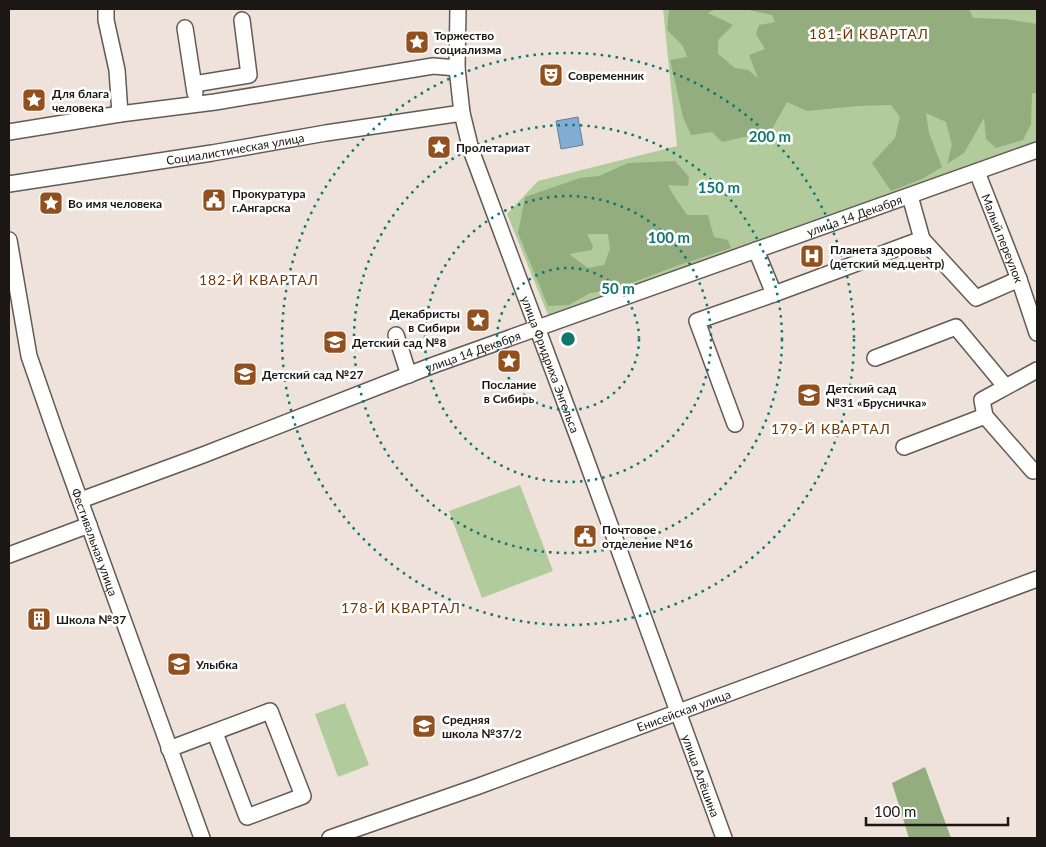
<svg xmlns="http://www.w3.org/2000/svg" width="1046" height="847" font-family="Lato,sans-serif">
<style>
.green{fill:#b2cb9d}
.forest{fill:#93ad7e;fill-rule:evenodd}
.water{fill:#82acd3;stroke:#637f9a}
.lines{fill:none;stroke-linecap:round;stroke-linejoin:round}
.minor-casing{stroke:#645a54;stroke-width:18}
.minor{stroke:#fff;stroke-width:15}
.ring{fill:none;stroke:#0f766e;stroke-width:2.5;stroke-dasharray:2.5 5}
.labels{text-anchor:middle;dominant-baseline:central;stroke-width:5;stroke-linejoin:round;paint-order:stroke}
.poi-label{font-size:12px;font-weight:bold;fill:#1b1714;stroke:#fff;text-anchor:start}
.street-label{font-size:12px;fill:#1b1714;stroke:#fff}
.neighbourhood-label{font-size:14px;letter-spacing:1px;fill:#723704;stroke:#fff}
.centre{fill:#0f766e;stroke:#fff;stroke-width:2.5}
.ring-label{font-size:15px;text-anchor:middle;font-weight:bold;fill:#0f766e;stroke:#fff;stroke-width:5;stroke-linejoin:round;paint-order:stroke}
</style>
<rect width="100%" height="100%" fill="#eee2db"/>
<path class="green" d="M 663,9 L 1037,9 L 1037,141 L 548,315 L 507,214 L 538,181 L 677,146 Z
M 520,485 L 553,571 L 482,598 L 449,511 Z
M 345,703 L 369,765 L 338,777 L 315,714 Z"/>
<path class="forest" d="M 669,9 L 715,9 L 708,13 L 733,25 L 718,40 L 718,54 L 735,68 L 748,70 L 758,78 L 749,55 L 765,49 L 756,34 L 759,25 L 775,22 L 772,15 L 744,9 L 969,9 L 973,18 L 1004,19 L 1037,24 L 1037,93 L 1032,93 L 1031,124 L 1023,140 L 996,148 L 986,139 L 984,118 L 964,153 L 947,164 L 952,145 L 946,122 L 926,113 L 929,133 L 942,167 L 922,179 L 891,191 L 872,163 L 895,138 L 900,117 L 891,105 L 857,106 L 807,111 L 787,102 L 771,131 L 722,142 L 712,132 L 691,135 L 683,117 L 670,60 L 687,57 L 683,46 L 667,30 Z
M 675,161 L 689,177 L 688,186 L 668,185 C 673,196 681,205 687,215 L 708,215 L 714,237 L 728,240 L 731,248 L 679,265 L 613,290 L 590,293 L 569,305 L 548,306 L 518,233 L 525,197 L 580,178 L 599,176 L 628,163 ZM 587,234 L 608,234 L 610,249 L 604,265 L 588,268 L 569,254 L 592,250 L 593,246 Z
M 925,767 L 951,838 L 909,838 L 892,783 Z"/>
<path class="water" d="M 578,117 L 583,145 L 561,149 L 556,121 Z"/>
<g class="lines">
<g class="minor-casing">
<g id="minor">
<path d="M 106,9 L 106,20 L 117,70 L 120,114"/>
<path id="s1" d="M 458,9 L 457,68 L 462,113 L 471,150 L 583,451 L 724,838"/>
<path d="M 185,28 L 195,93"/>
<path d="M 194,84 L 249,75 L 242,20"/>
<path d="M 9,132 L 120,114 L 215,102 L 433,66 L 457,68"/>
<path id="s2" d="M 977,172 L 1019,279 L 1037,333"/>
<path id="s3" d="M 9,184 L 212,153 L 326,133 L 462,113"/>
<path d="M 910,196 L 922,239 L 976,298 L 1019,279"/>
<path id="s4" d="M 9,240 L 29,356 L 56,434 L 202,838"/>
<path d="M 756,250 L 774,294"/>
<path d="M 396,335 L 409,375"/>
<path d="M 875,358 L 956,327 L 1005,386"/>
<path d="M 735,424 L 697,321 L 774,294 L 922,239"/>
<path d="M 904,447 L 985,416"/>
<path d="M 1033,471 L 985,416 L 982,400 L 1037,370"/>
<path id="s5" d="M 81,500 L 203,455 L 431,366 L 1037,150"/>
<path d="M 9,555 L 89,525"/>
<path d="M 169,749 L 270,711 L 303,796 L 247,817 L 215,733"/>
<path id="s6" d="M 330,838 L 479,786 L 1037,579"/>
</g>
</g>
<use href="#minor" class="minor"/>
</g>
<g class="ring">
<circle cx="568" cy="339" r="71"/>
<circle cx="568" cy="339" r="143"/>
<circle cx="568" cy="339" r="214"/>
<circle cx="568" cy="339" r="286"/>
</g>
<defs>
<g id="sight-square" transform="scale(1.25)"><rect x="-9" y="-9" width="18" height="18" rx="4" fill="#92501e" stroke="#fff"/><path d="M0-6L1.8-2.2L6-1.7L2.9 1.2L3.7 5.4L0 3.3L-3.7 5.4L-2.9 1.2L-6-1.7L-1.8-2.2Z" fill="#fff"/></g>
<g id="theatre-square" transform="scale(1.25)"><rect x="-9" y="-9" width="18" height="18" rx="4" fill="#92501e" stroke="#fff"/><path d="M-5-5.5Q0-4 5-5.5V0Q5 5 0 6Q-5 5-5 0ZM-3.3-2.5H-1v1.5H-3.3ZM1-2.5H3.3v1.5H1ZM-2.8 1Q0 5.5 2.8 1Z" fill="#fff"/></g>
<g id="civic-square" transform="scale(1.25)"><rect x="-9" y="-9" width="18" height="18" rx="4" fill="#92501e" stroke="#fff"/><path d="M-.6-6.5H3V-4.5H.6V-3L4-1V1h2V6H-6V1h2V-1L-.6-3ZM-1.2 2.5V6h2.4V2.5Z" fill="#fff"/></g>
<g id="hospital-square" transform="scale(1.25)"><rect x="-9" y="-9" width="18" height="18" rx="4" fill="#92501e" stroke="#fff"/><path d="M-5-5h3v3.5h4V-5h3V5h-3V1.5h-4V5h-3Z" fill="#fff"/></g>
<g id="school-square" transform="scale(1.25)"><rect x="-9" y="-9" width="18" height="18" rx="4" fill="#92501e" stroke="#fff"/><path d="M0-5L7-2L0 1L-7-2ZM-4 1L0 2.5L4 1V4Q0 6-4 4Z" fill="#fff"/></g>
<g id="building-square" transform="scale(1.25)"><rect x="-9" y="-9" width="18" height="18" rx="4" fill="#92501e" stroke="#fff"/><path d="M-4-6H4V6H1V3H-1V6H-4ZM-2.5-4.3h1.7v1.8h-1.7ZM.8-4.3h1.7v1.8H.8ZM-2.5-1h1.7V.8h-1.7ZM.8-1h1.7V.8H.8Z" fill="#fff"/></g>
</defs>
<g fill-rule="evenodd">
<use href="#sight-square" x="417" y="42"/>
<use href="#theatre-square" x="551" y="75"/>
<use href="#sight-square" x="34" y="100"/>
<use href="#sight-square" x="439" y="147"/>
<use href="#civic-square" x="214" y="200"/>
<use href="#sight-square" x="51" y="203"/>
<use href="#hospital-square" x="812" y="256"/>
<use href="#sight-square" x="478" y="320"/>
<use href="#school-square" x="335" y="342"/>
<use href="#sight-square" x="509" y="361"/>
<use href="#school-square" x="245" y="374"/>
<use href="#school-square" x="809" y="395"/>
<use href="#civic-square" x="585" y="536"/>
<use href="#building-square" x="39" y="619"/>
<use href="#school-square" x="179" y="664"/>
<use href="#school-square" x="424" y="726"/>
</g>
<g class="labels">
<g class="poi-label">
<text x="434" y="35">Торжество<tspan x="434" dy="14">социализма</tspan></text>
<text x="568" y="75">Современник</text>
<text x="52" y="93">Для блага<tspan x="52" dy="14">человека</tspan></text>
<text x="456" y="147">Пролетариат</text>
<text x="232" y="193">Прокуратура<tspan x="232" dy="14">г.Ангарска</tspan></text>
<text x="68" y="203">Во имя человека</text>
<text x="830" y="249">Планета здоровья<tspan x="830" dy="14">(детский мед.центр)</tspan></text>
<text x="460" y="313" text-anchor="end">Декабристы<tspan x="460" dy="14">в Сибири</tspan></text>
<text x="352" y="342">Детский сад №8</text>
<text x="262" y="374">Детский сад №27</text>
<text x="509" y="384" text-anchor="middle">Послание<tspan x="509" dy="14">в Сибирь</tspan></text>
<text x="826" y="388">Детский сад<tspan x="826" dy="14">№31 «Брусничка»</tspan></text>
<text x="602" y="529">Почтовое<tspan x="602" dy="14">отделение №16</tspan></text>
<text x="56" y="619">Школа №37</text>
<text x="196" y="664">Улыбка</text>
<text x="442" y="719">Средняя<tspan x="442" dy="14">школа №37/2</tspan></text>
</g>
<g class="street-label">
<text stroke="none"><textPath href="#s3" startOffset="229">Социалистическая улица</textPath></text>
<text stroke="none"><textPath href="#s5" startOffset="824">улица 14 Декабря</textPath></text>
<text stroke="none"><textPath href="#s2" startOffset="71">Малый переулок</textPath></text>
<text stroke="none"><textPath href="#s5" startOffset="419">улица 14 Декабря</textPath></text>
<text stroke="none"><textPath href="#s1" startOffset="371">улица Фридриха Энгельса</textPath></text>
<text stroke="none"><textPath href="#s4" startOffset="315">Фестивальная улица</textPath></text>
<text stroke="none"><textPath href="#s6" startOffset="376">Енисейская улица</textPath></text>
<text stroke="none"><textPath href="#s1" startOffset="809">улица Алёшина</textPath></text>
</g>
<g class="neighbourhood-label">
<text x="869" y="33">181-Й КВАРТАЛ</text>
<text x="259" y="279">182-Й КВАРТАЛ</text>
<text x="831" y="428">179-Й КВАРТАЛ</text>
<text x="401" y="607">178-Й КВАРТАЛ</text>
</g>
</g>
<circle cx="568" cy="339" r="8" class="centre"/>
<g class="ring-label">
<text x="770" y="142">200 m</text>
<text x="719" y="193">150 m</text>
<text x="669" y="243">100 m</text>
<text x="618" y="294">50 m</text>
</g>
<rect width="1046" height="847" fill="none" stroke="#1b1714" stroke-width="20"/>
<path d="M866 817v8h142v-8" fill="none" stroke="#1b1714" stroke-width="2.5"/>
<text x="874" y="817" font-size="15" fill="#1b1714" stroke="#ffffff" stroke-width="4" paint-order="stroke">100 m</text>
</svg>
